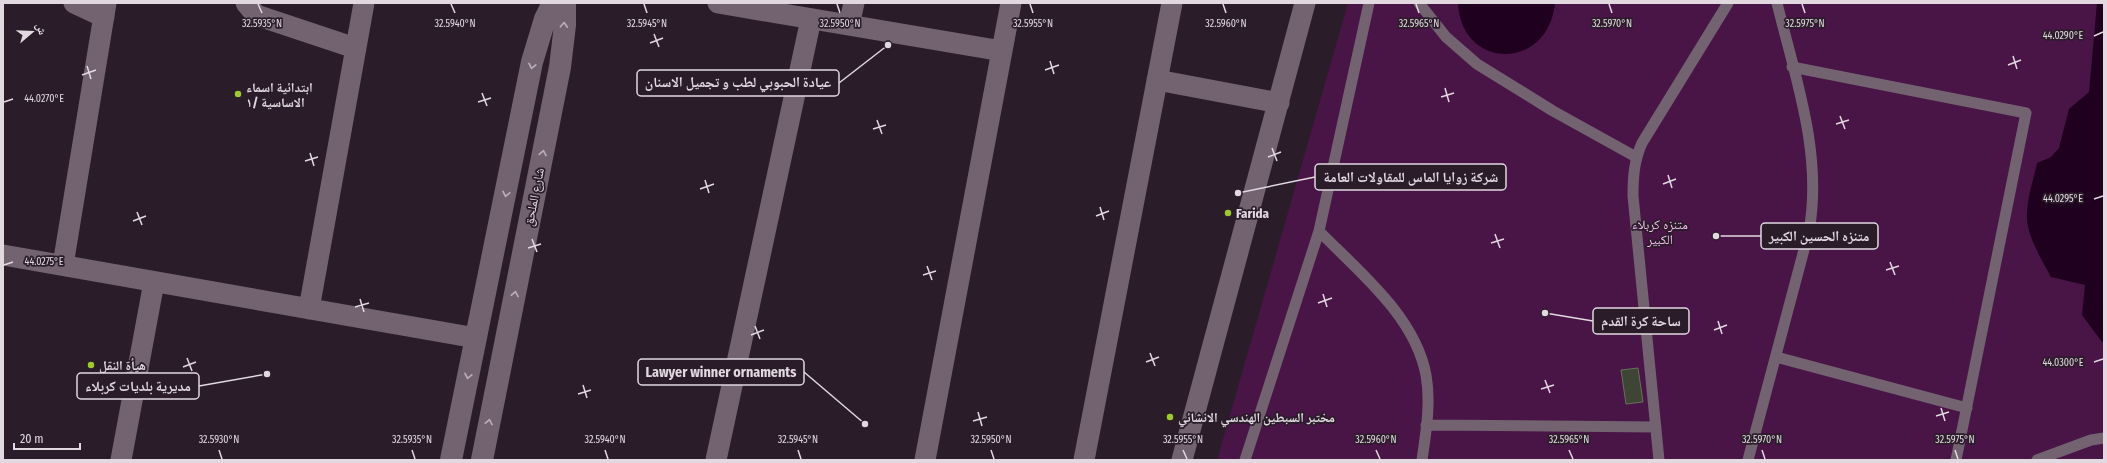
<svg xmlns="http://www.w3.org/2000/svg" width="2107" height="463" font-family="'Fira Sans Condensed','Noto Naskh Arabic',sans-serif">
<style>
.green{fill:#491547}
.water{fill:#1f001f}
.building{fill:#3f4534;stroke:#68705d}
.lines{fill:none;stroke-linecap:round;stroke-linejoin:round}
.service{stroke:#736371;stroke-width:11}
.minor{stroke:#736371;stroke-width:21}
.tertiary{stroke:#736371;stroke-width:22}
.oneway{stroke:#baafb9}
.ticks{fill:none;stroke:#e1d8e0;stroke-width:1.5}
.poi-dot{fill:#9dca30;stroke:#2a1d29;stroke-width:1.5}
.labels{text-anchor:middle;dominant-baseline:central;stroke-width:3.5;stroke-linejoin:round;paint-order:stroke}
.poi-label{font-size:13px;font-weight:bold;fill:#e1d8e0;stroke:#2a1d29;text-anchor:start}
.street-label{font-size:13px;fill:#e1d8e0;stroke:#2a1d29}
.park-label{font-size:13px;fill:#f9bff4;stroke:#2a1d29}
.ticks-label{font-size:10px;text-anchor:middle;fill:#e1d8e0;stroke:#2a1d29;stroke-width:3.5;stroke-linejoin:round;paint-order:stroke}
.leader{fill:none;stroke:#e1d8e0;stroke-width:1.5}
.callout-dot{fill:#e1d8e0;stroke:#2a1d29;stroke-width:1.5}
.callout{fill:#2a1d29;stroke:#e1d8e0;stroke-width:1.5}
.callout-label{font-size:14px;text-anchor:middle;font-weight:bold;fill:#e1d8e0}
</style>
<rect width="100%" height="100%" fill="#2a1d29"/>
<path class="green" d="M 1348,3 L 2104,3 L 2104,460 L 1217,460 Z"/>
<path class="water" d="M 1458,3 L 1555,3 C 1548,72 1461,70 1458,3 Z
M 2097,3 L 2104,3 L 2104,341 L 2102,342 L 2082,315 L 2085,285 L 2051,277 C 2041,258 2025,234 2027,211 C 2028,195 2034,178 2037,163 L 2051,157 L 2059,148 L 2069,109 L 2089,92 Z"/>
<path class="building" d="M 1638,368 L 1643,402 L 1626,404 L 1621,370 Z"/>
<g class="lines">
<path class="service" d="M 1419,3 L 1446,37 L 1477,64 L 1553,111 L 1636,157
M 1792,67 L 2026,113 L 1956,460
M 1319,231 C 1359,272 1415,316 1426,375 C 1431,403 1426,432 1422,460
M 1776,357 L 1967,408
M 1426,425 L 1656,427
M 1245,460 L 1319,231 L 1369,3
M 1659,460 L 1633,196 C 1633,177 1634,161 1642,143 L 1728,3
M 1748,460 L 1809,231 C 1823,154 1795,77 1777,3
M 2037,460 L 2091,440 L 2104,438"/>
<path class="minor" d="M 74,3 L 104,17
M 246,3 L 256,15 L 355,48
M 718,3 L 1002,51
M 849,25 L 854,3
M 1157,80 L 1279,103
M 3,255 L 476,338
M 63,265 L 106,3
M 309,309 L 364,3
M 121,460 L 154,282
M 716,460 L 811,19
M 925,460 L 1011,3
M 1084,460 L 1172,3
M 1182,460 L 1305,3"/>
<path class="tertiary" d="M 451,460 L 532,62 L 545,19 L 553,3
M 482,460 L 560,67 L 565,25 L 565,3"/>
</g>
<defs><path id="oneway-chevron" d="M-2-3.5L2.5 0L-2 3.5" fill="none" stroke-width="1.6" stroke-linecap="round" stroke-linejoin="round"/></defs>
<g class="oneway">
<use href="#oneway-chevron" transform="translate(564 25) rotate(-87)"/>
<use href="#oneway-chevron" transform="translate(532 66) rotate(102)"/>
<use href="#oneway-chevron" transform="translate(543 153) rotate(-79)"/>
<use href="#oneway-chevron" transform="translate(506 194) rotate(102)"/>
<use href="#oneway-chevron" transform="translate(515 294) rotate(-79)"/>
<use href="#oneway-chevron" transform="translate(468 376) rotate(102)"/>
<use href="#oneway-chevron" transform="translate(489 422) rotate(-79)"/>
</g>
<path class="ticks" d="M 258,4 L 262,13M 451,4 L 455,13M 644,4 L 647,13M 837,4 L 840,13M 1030,4 L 1033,13M 1223,4 L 1226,13M 1416,4 L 1419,13M 1609,4 L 1612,13M 1802,4 L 1805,13M 654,34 L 659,47M 2094,36 L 2103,32M 650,43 L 663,38M 2013,56 L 2017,69M 1050,61 L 1054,74M 2008,65 L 2021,60M 87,66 L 91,79M 1045,70 L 1059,65M 82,75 L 96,70M 1445,88 L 1449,102M 482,93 L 487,106M 1441,97 L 1454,93M 4,102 L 13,99M 478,102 L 491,98M 1840,116 L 1845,129M 877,120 L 882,134M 1836,124 L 1849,120M 873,129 L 886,125M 1272,148 L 1277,161M 310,153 L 314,166M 1268,157 L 1281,152M 305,161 L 318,157M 1668,175 L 1672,188M 705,180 L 709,193M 1663,184 L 1676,179M 700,189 L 714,184M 2094,199 L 2103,196M 1100,207 L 1104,220M 137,212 L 142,225M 1096,216 L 1109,211M 133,221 L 146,216M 1495,234 L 1500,248M 532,239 L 537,252M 1491,243 L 1504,239M 528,248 L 541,244M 1890,262 L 1895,275M 4,265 L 13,262M 927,266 L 932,280M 1886,270 L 1899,266M 923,275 L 936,271M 1323,294 L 1327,307M 360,299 L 364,312M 1318,303 L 1332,298M 355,307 L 369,303M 1718,321 L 1722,334M 755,326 L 760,339M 1714,330 L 1727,325M 751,335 L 764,330M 1150,353 L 1155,366M 187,358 L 192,371M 1146,362 L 1159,357M 2094,362 L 2103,359M 183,367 L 196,362M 1545,380 L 1550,393M 583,385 L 587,398M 1541,389 L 1554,385M 578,394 L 591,390M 1941,408 L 1945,421M 978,412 L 982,426M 1936,416 L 1949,412M 973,421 L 987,417M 219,450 L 222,459M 412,450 L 415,459M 605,450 L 608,459M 798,450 L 801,459M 991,450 L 994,459M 1183,450 L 1187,459M 1376,450 L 1380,459M 1569,450 L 1573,459M 1762,450 L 1765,459M 1955,450 L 1958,459"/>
<g class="poi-dot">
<circle cx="238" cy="94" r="4"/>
<circle cx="1228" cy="213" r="4"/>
<circle cx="91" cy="365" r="4"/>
<circle cx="1170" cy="417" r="4"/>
</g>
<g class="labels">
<g class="poi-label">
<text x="246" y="87">ابتدائية اسماء<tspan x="246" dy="15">الاساسية /١</tspan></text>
<text x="1236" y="213">Farida</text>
<text x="99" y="365">هيأة النقل</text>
<text x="1178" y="417">مختبر السبطين الهندسي الانشائي</text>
</g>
<g class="street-label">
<text transform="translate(534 197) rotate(-79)">شارع الملحق</text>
</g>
<g class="park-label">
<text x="1660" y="224">متنزه كربلاء<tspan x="1660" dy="15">الكبير</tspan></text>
</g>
</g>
<g class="ticks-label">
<text x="262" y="27">32.5935°N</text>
<text x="647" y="27">32.5945°N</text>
<text x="840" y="27">32.5950°N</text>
<text x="1033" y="27">32.5955°N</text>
<text x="1226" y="27">32.5960°N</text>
<text x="1419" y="27">32.5965°N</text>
<text x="1612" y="27">32.5970°N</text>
<text x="1805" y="27">32.5975°N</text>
<text x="455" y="27">32.5940°N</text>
<text x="2063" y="39">44.0290°E</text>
<text x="44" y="102">44.0270°E</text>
<text x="2063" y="202">44.0295°E</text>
<text x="44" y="265">44.0275°E</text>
<text x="2063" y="366">44.0300°E</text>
<text x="219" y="443">32.5930°N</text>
<text x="412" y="443">32.5935°N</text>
<text x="605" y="443">32.5940°N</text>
<text x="798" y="443">32.5945°N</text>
<text x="991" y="443">32.5950°N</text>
<text x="1183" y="443">32.5955°N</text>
<text x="1376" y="443">32.5960°N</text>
<text x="1569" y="443">32.5965°N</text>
<text x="1762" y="443">32.5970°N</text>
<text x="1955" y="443">32.5975°N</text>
</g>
<path class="leader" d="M888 45L839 83M1238 193L1315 177M1716 236L1761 236M1545 313L1593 321M865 424L804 372M267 374L199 386"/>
<g class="callout-dot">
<circle cx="888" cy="45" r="4"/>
<circle cx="1238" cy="193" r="4"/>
<circle cx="1716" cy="236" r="4"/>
<circle cx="1545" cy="313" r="4"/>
<circle cx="865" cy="424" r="4"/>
<circle cx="267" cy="374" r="4"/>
</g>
<g class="callout">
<rect x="637" y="70" width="202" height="26" rx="4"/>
<rect x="1315" y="164" width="191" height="26" rx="4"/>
<rect x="1761" y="223" width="117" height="26" rx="4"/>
<rect x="1593" y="308" width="96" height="26" rx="4"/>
<rect x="638" y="359" width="166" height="26" rx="4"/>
<rect x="77" y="373" width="122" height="26" rx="4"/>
</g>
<g class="callout-label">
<text x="738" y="87">عيادة الحبوبي لطب و تجميل الاسنان</text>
<text x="1411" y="182">شركة زوايا الماس للمقاولات العامة</text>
<text x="1819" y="241">متنزه الحسين الكبير</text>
<text x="1641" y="326">ساحة كرة القدم</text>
<text x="721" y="377">Lawyer winner ornaments</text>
<text x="138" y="391">مديرية بلديات كربلاء</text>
</g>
<rect width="2107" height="463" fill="none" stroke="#e1d8e0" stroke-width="8"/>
<g transform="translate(32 32) rotate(71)" stroke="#2a1d29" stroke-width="3" paint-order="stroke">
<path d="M0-3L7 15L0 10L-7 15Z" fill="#e1d8e0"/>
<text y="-6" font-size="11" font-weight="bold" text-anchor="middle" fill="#e1d8e0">ش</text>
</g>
<path d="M14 443v6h66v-6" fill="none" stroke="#e1d8e0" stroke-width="2"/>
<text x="20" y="443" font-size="12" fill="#e1d8e0" stroke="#2a1d29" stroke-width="3" paint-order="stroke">20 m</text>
</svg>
